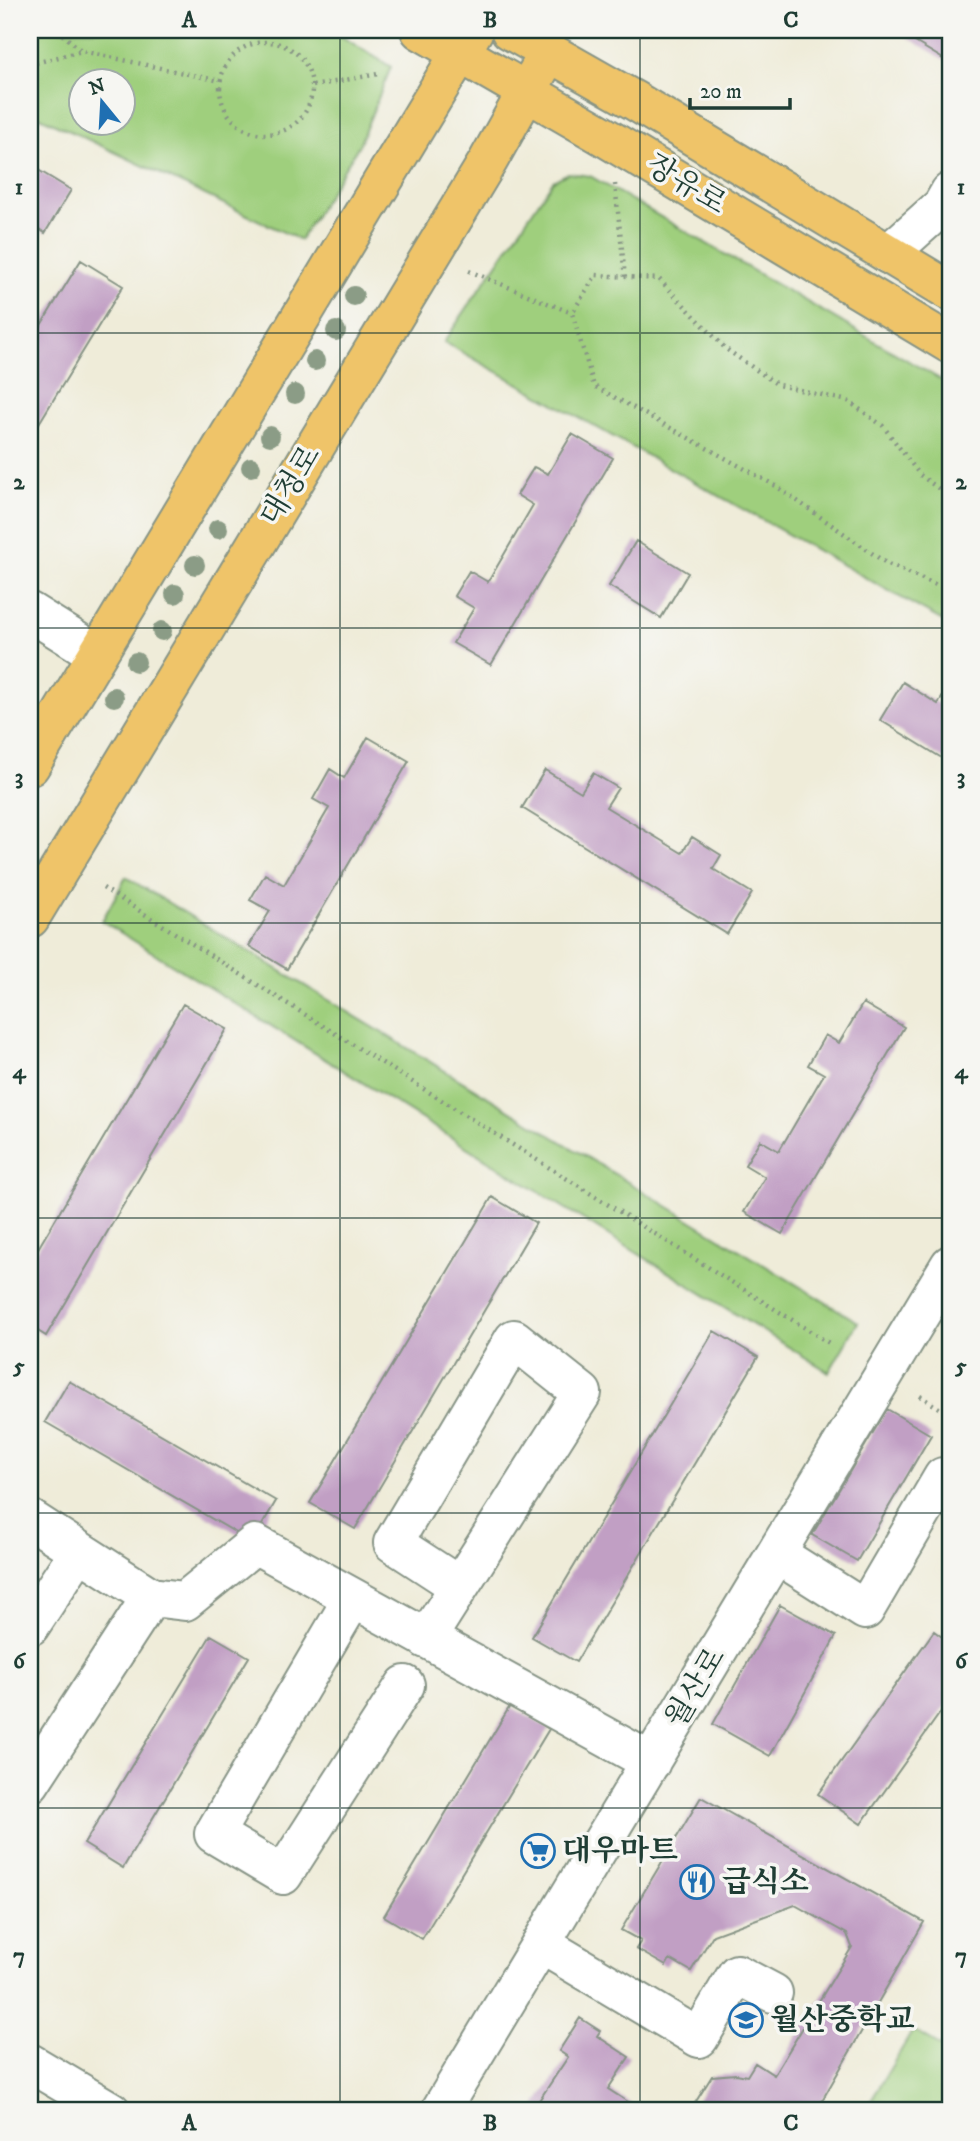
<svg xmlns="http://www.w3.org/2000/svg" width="980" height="2141" font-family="'IM FELL DW Pica','Noto Serif KR',serif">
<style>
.green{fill:#9fcf7d;stroke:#5f8658;stroke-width:2;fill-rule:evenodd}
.building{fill:#c19fc4}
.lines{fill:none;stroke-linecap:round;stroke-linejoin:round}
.minor-casing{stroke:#879486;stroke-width:42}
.major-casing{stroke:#879486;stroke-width:42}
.path{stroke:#879486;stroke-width:4.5;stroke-dasharray:2 5;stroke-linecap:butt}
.minor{stroke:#fff;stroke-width:38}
.major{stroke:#efc469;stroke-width:38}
.tree{fill:#8b9c86}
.grid{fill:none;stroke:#1f3d34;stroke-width:2;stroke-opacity:0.55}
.labels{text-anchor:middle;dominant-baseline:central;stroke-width:7;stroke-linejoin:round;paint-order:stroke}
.street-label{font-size:30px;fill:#1f3d34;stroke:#f6f6f2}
.poi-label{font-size:30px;font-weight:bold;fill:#1f3d34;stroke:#f6f6f2;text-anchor:start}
.neatline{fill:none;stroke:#1f3d34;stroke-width:2.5}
.grid-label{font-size:23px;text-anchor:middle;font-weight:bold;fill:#1f3d34}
</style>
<rect width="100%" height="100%" fill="#f6f6f2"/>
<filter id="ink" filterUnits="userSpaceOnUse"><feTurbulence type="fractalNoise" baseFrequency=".0143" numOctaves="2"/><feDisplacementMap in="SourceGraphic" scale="14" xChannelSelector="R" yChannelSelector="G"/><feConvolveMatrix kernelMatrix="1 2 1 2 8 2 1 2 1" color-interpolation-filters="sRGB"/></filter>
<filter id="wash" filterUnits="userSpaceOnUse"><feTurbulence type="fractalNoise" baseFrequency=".00686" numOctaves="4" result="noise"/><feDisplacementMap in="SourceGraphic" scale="28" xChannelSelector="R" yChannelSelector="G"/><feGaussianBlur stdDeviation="1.57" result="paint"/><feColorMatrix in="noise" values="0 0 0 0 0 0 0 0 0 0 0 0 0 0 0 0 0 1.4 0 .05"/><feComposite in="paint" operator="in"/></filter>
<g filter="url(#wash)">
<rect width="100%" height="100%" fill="#efecd9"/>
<path class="green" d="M 30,30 L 331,30 L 391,67 L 359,145 L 300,240 L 30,112 ZM 80,80 L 122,80 L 122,122 L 80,122 Z
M 568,173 L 590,176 L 950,385 L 950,625 L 444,342 L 553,181 Z
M 126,877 L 858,1322 L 829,1372 L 102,921 Z
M 913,2030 L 950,2052 L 950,2111 L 865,2111 Z"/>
<g id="blocks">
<path class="building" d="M 895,30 L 950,30 L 950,63 Z
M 30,165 L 71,190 L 45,233 L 30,223 Z
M 81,260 L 123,286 L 30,438 L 30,343 Z
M 572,434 L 613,458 L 491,665 L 453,643 L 474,608 L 454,596 L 469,571 L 488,582 L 533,505 L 517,495 L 534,467 L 548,474 Z
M 636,541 L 688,573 L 661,618 L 609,586 Z
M 903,682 L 938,704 L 950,685 L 950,763 L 880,720 Z
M 368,737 L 409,761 L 287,969 L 249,946 L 270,911 L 250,900 L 265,874 L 284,885 L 329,808 L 313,799 L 330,769 L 344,778 Z
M 545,770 L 581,792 L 593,773 L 618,788 L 606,807 L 682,853 L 692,837 L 721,855 L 713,869 L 752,893 L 727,934 L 522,808 Z
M 863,1003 L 904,1027 L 782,1234 L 744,1212 L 765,1177 L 745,1165 L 760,1140 L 779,1151 L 824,1074 L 808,1065 L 825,1035 L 839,1043 Z
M 183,1004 L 227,1029 L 46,1336 L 30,1326 L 30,1262 Z
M 492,1197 L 536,1223 L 355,1529 L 310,1503 Z
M 714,1331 L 758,1357 L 576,1662 L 532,1637 Z
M 69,1381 L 276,1501 L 252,1542 L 45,1422 Z
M 887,1409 L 931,1435 L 857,1561 L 812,1535 Z
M 780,1605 L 836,1636 L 770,1756 L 713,1724 Z
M 934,1631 L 950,1643 L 950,1699 L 861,1824 L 818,1794 Z
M 211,1635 L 249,1657 L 123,1868 L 84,1844 Z
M 510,1706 L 549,1729 L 422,1939 L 384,1916 Z
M 701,1797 L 924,1922 L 816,2111 L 690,2111 L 712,2076 L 736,2074 L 747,2076 L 755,2063 L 774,2075 L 852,1947 L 847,1934 L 795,1905 L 713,1935 L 691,1971 L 670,1959 L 666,1966 L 636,1949 L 641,1941 L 621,1930 Z
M 580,2018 L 600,2031 L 597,2036 L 629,2057 L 608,2089 L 642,2111 L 532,2111 L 568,2057 L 559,2051 Z"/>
</g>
</g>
<g filter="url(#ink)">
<use href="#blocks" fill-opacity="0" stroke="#879486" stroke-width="2"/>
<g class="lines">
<g class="minor-casing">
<path id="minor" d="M 888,254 L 942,206 L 950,192
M 30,612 L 97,654
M 30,1519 L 151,1597 L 185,1601 L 255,1544 L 651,1762
M 777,1554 L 865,1610 L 943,1477 L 950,1482
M 353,1598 L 214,1834 L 283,1875 L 405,1685
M 30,1626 L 79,1551
M 426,1639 L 582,1393 L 514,1339 L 393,1543 L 459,1586
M 30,1783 L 151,1597
M 541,1944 L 699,2038 L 737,1974 L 773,1993
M 30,2063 L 111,2111
M 440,2111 L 950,1265"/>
</g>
<g class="major-casing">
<path id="major" d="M 420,30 L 600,134 L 950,344
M 510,30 L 635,101 L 950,291
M 30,766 L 474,30
M 30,918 L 488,161 L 549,52"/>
</g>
<path class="path" d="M 57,30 L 82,51
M220 88a46 46 0 1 1 92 0a46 46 0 1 1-92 0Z
M 30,60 L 35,63 L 82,51 L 220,81
M 313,86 L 378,74
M 615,184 L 625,277
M 469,271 L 572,313
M 950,497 L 920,475 L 883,426 L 848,401 L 778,385 L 726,349 L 659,279 L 596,275 L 572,313 L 594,386 L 776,486 L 886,563 L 950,591
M 103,888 L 829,1343
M 920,1396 L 950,1415"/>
<use href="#minor" class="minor"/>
<use href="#major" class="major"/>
</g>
<g class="tree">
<circle cx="354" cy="296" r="10"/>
<circle cx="336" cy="331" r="10"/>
<circle cx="315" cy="361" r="10"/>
<circle cx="295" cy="394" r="10"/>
<circle cx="270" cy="436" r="10"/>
<circle cx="251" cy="467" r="10"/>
<circle cx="218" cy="529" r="10"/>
<circle cx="195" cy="565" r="10"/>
<circle cx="175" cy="594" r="10"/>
<circle cx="162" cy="631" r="10"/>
<circle cx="136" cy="662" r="10"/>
<circle cx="114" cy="697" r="10"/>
</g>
</g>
<path class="grid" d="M 340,30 L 340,2111M 640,30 L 640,2111M 30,333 L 950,333M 30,628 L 950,628M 30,923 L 950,923M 30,1218 L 950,1218M 30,1513 L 950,1513M 30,1808 L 950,1808"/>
<defs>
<g id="supermarket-ring" transform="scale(1.75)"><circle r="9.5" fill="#f6f6f2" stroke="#1f6fb2" stroke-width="1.5"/><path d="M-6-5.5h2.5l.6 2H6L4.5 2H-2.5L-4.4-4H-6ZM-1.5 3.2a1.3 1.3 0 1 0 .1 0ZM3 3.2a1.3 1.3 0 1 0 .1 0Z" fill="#1f6fb2"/></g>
<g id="restaurant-ring" transform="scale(1.75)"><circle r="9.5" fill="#f6f6f2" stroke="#1f6fb2" stroke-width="1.5"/><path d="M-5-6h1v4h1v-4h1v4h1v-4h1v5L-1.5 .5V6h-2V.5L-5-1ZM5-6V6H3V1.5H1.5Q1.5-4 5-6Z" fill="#1f6fb2"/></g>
<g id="school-ring" transform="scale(1.75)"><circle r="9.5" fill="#f6f6f2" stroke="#1f6fb2" stroke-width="1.5"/><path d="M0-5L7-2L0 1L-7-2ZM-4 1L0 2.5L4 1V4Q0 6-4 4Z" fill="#1f6fb2"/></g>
</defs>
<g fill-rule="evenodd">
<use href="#supermarket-ring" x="538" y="1851"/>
<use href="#restaurant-ring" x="697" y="1882"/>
<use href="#school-ring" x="746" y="2020"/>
</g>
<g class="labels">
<g class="street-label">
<text transform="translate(686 185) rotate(31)">장유로</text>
<text transform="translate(291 486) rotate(-59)">대청로</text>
<text transform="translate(696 1688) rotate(-59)">월산로</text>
</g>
<g class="poi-label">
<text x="562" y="1851">대우마트</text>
<text x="722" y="1882">급식소</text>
<text x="770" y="2020">월산중학교</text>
</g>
</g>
<rect width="980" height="2141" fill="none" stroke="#f6f6f2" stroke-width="77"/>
<g transform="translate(102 102) rotate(342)"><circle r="33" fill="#f6f6f2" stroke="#a0aca6" stroke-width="2"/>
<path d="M0-5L12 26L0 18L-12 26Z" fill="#1f6fb2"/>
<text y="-10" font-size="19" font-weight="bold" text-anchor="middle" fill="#1f3d34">N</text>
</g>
<path d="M690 98v10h100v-10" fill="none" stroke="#1f3d34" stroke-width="3.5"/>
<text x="700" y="98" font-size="21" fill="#1f3d34" stroke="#f6f6f2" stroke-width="5" paint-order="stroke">20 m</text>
<rect x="38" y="38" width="904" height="2064" class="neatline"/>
<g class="grid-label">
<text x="189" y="27">A</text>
<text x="490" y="27">B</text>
<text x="791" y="27">C</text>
<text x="19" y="194">1</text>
<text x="961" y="194">1</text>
<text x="19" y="489">2</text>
<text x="961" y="489">2</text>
<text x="19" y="784">3</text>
<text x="961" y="784">3</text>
<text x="19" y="1078">4</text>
<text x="961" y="1078">4</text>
<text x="19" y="1373">5</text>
<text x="961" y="1373">5</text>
<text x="19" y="1668">6</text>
<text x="961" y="1668">6</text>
<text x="19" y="1963">7</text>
<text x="961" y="1963">7</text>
<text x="189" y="2130">A</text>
<text x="490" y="2130">B</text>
<text x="791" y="2130">C</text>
</g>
</svg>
